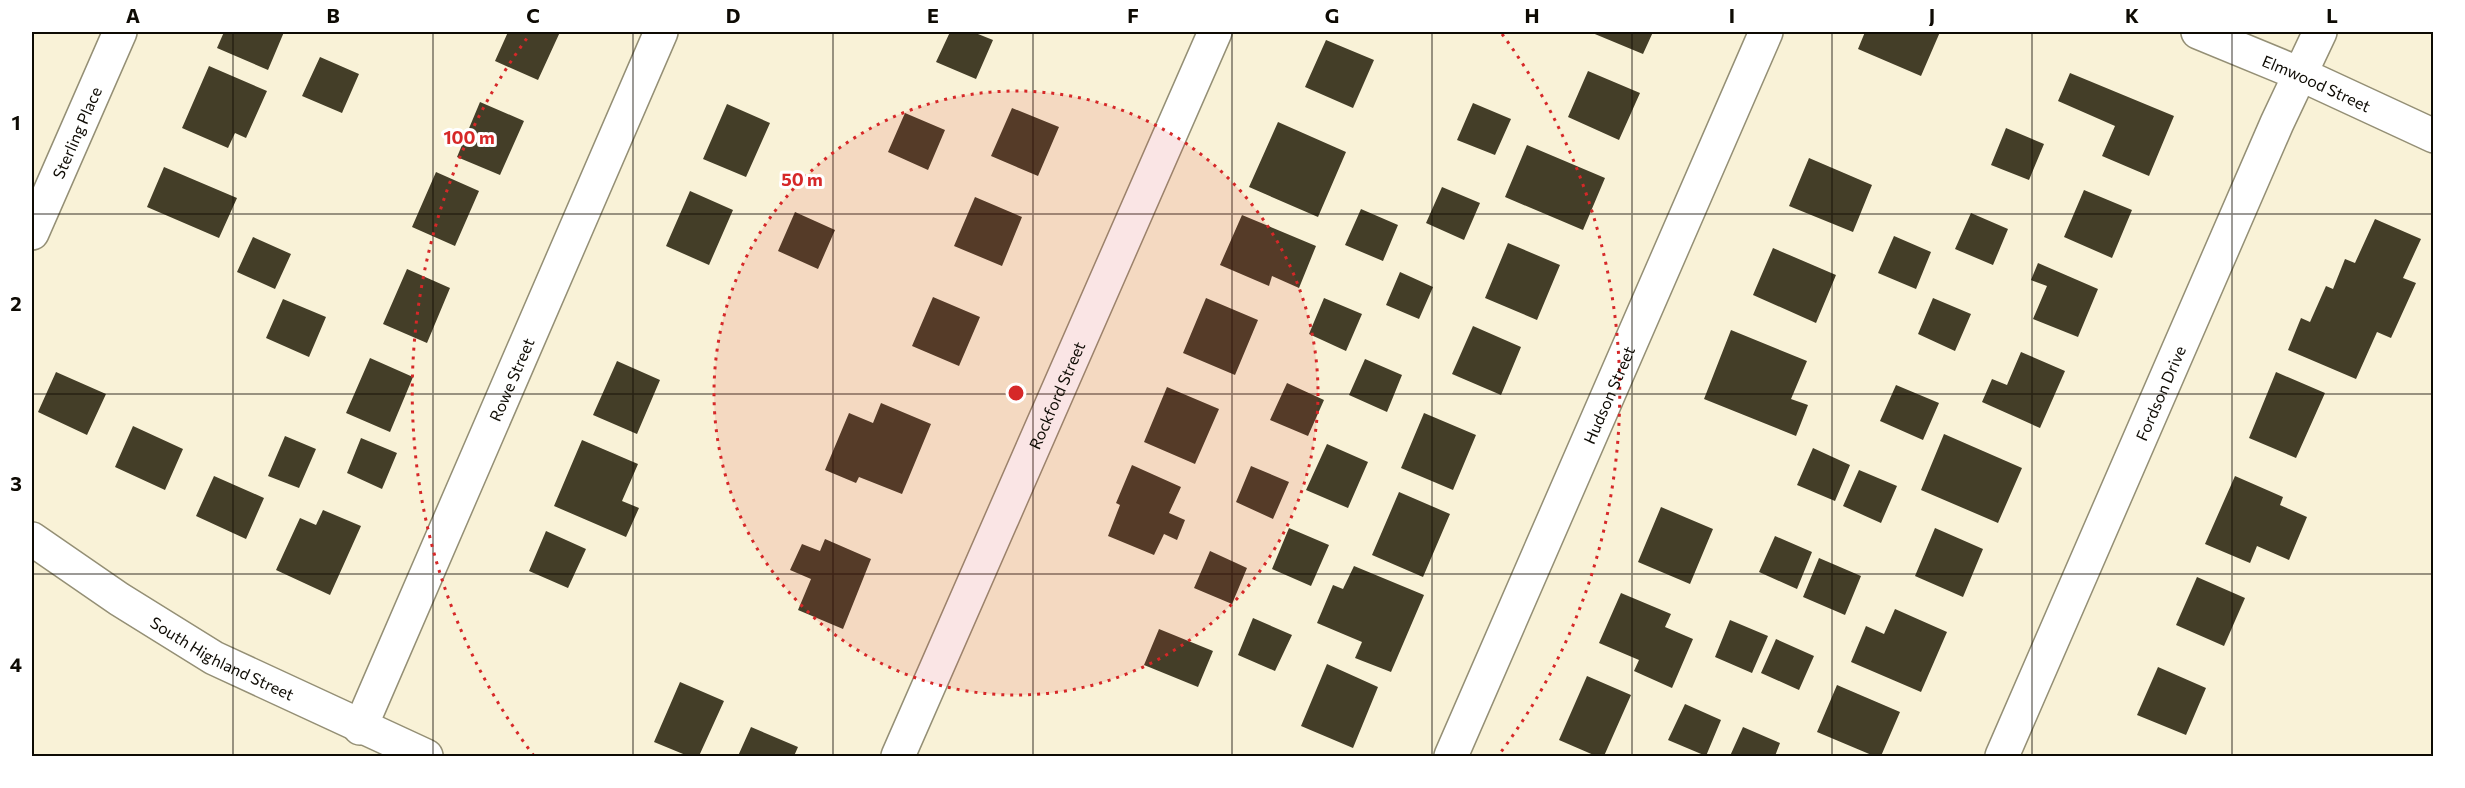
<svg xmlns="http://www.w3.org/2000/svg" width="2465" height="788" font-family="Commissioner,sans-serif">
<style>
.building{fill:#443e28}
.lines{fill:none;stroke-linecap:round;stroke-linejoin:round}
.minor-casing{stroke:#948f75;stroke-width:36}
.minor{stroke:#fff;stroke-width:33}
.grid{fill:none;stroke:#0e0b04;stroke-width:1.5;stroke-opacity:0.55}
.ring{fill:none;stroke:#d62828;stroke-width:3;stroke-dasharray:3 6}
.labels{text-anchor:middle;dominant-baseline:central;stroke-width:6;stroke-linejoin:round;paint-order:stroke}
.street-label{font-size:16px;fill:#0e0b04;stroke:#fff}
.centre{fill:#d62828;stroke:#fff;stroke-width:3}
.ring-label{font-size:18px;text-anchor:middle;font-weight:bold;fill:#d62828;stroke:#fff;stroke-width:6;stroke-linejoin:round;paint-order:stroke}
.neatline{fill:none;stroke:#0e0b04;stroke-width:2}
.grid-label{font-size:20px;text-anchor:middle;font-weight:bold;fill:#0e0b04}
</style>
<rect width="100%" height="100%" fill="#f9f2d7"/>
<path class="building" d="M 224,32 L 284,32 L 268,70 L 217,48 Z
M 508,32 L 560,32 L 538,80 L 495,61 Z
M 950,32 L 973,32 L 993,40 L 976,79 L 936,62 Z
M 1590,32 L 1653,32 L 1643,54 Z
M 1865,32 L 1940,32 L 1921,76 L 1858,49 Z
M 1326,40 L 1374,60 L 1353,108 L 1305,87 Z
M 320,57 L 359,74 L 342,113 L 302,96 Z
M 209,66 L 267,91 L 246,138 L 235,133 L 228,148 L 182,128 Z
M 1588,71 L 1640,93 L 1619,140 L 1568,117 Z
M 2070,73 L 2174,116 L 2149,176 L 2102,156 L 2115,126 L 2058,101 Z
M 480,102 L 524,121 L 500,175 L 457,157 Z
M 1473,103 L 1511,119 L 1495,155 L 1457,140 Z
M 727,104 L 770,123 L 746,177 L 703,159 Z
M 1012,108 L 1059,127 L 1038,176 L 991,156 Z
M 905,113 L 945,130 L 928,170 L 888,152 Z
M 1278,122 L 1346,152 L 1318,217 L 1249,187 Z
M 2006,128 L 2044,144 L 2029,180 L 1991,165 Z
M 1527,145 L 1605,178 L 1583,230 L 1505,197 Z
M 1809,158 L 1872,185 L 1853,232 L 1789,206 Z
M 164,167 L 237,198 L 219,238 L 147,207 Z
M 436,172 L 479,191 L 455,246 L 412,227 Z
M 1442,187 L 1480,203 L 1464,240 L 1426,223 Z
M 2084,190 L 2132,210 L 2112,258 L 2064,237 Z
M 690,191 L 733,210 L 709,265 L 666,246 Z
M 975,197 L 1022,217 L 1002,266 L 954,246 Z
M 1361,209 L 1398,225 L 1383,261 L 1345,245 Z
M 795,212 L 835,230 L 818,269 L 778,251 Z
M 1971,213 L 2008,229 L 1993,265 L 1955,249 Z
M 1242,215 L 1316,246 L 1299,288 L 1272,276 L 1269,286 L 1220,265 Z
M 2375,219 L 2421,239 L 2403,278 L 2416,283 L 2391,338 L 2377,332 L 2356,379 L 2288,350 L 2301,318 L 2310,322 L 2326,286 L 2333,289 L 2345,259 L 2355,263 Z
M 1894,236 L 1931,252 L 1916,289 L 1878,273 Z
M 253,237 L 291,254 L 275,289 L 237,272 Z
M 1508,243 L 1560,265 L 1537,320 L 1485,298 Z
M 1773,248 L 1836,275 L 1816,323 L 1753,295 Z
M 2038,263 L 2098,289 L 2078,337 L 2033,319 L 2047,286 L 2031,280 Z
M 407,269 L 450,288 L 427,343 L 383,324 Z
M 1400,272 L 1433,287 L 1419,319 L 1386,305 Z
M 933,297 L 980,317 L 959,366 L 912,346 Z
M 1206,298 L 1258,320 L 1235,375 L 1183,353 Z
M 1324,298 L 1362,314 L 1346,351 L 1309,334 Z
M 1933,298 L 1971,314 L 1955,351 L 1918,334 Z
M 283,299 L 326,317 L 309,357 L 266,338 Z
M 1473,326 L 1521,347 L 1501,395 L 1452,374 Z
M 1731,330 L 1807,361 L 1791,399 L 1808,405 L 1796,436 L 1704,399 Z
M 2021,352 L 2065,371 L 2040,428 L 1982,402 L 1992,379 L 2007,385 Z
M 370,358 L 413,377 L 390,432 L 346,413 Z
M 1365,359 L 1402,375 L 1387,412 L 1349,395 Z
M 617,361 L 660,380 L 637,434 L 593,415 Z
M 56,372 L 106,394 L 87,435 L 38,412 Z
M 2276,372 L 2325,393 L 2296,458 L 2249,438 Z
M 1287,383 L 1324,400 L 1308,436 L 1270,420 Z
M 1896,385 L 1939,403 L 1923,440 L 1880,421 Z
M 1167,387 L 1219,409 L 1195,464 L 1144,442 Z
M 881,403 L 931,424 L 902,494 L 859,477 L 856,483 L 825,470 L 849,413 L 873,423 Z
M 1424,413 L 1476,435 L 1453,490 L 1401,468 Z
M 133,426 L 183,449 L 165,490 L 115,467 Z
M 1944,434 L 2022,468 L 1998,523 L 1921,490 Z
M 285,436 L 316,449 L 299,488 L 268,476 Z
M 361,438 L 397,453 L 382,489 L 347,473 Z
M 582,440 L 638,464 L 622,501 L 639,508 L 626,537 L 554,506 Z
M 1327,444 L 1368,462 L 1348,508 L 1306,490 Z
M 1813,448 L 1850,465 L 1835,501 L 1797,485 Z
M 1132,465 L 1181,487 L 1169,513 L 1185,520 L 1177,540 L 1164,534 L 1154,555 L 1108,536 L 1120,505 L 1116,503 Z
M 1251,466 L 1289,482 L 1273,519 L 1236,502 Z
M 1859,470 L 1897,486 L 1881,523 L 1843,506 Z
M 214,476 L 264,498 L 246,539 L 196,516 Z
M 2235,476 L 2283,497 L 2280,505 L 2307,517 L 2289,560 L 2257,546 L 2250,563 L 2205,544 Z
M 1399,492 L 1450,514 L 1423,577 L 1372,555 Z
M 1661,507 L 1713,529 L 1690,584 L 1638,562 Z
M 323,510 L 361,526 L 330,595 L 276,570 L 300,518 L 316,525 Z
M 1289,528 L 1329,545 L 1311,586 L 1272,569 Z
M 1935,528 L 1983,549 L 1963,597 L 1915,576 Z
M 546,531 L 586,549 L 568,588 L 529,571 Z
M 1775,536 L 1812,552 L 1797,589 L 1759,572 Z
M 825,539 L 871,559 L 843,629 L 798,610 L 811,579 L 790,570 L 802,544 L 820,551 Z
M 1210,551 L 1247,568 L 1232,604 L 1194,588 Z
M 1819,558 L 1861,576 L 1845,615 L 1803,597 Z
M 1354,566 L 1424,595 L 1391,672 L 1355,658 L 1362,642 L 1317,623 L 1333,585 L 1343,589 Z
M 2197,577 L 2245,598 L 2224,646 L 2176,625 Z
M 1621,593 L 1671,614 L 1665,627 L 1693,639 L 1672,688 L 1634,671 L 1639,660 L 1599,643 Z
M 1895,609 L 1947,632 L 1921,692 L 1851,662 L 1866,626 L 1884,634 Z
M 1253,618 L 1292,635 L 1275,671 L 1238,655 Z
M 1730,620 L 1768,636 L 1752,673 L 1715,657 Z
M 1159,629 L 1213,651 L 1198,687 L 1144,665 Z
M 1776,639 L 1814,656 L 1799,690 L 1761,673 Z
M 1327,664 L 1378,687 L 1353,748 L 1301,726 Z
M 2158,667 L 2206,688 L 2186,735 L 2137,715 Z
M 1587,676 L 1631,695 L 1604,756 L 1596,756 L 1559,740 Z
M 680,682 L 724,701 L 699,756 L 688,756 L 654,742 Z
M 1837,685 L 1900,712 L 1881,756 L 1874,756 L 1817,732 Z
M 1685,704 L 1721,720 L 1706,756 L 1668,740 Z
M 751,727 L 798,747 L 794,756 L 738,756 Z
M 1743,727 L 1780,743 L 1775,756 L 1730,756 Z"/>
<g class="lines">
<g class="minor-casing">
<g id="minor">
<path id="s1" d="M 2198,32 L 2300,74 L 2434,136"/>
<path id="s2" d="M 32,233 L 120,32"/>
<path id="s3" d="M 32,539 L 119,599 L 214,658 L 426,756"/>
<path id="s4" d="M 360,728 L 661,32"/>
<path id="s5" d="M 898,756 L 1215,32"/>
<path id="s6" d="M 1451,756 L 1766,32"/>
<path id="s7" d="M 2002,756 L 2277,123 L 2320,32"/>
</g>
</g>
<use href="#minor" class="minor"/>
</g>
<path class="grid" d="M 233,32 L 233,756M 433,32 L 433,756M 633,32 L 633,756M 833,32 L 833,756M 1033,32 L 1033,756M 1232,32 L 1232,756M 1432,32 L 1432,756M 1632,32 L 1632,756M 1832,32 L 1832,756M 2032,32 L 2032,756M 2232,32 L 2232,756M 32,214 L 2434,214M 32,394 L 2434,394M 32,574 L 2434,574"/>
<circle cx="1016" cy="393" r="302" fill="#d62828" fill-opacity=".12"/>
<g class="ring">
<circle cx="1016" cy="393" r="302"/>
<path d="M534 756A604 604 0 0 1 530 34M1502 34A604 604 0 0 1 1498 756"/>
</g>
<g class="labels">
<g class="street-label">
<text stroke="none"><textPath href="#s1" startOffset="129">Elmwood Street</textPath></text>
<text stroke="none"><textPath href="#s2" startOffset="110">Sterling Place</textPath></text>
<text stroke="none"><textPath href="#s4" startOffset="380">Rowe Street</textPath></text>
<text stroke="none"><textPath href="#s7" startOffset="396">Fordson Drive</textPath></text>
<text stroke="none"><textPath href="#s5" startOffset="394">Rockford Street</textPath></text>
<text stroke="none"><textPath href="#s6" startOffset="394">Hudson Street</textPath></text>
<text stroke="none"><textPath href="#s3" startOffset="225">South Highland Street</textPath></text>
</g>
</g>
<circle cx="1016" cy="393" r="9" class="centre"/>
<g class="ring-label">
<text x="469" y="144">100 m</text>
<text x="802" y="186">50 m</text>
</g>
<rect width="2465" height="788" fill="none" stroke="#ffffff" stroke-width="66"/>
<rect x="33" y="33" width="2399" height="722" class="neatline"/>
<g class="grid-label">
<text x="133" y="23">A</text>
<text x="333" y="23">B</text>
<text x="533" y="23">C</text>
<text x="733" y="23">D</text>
<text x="933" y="23">E</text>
<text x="1133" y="23">F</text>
<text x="1332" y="23">G</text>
<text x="1532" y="23">H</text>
<text x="1732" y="23">I</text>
<text x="1932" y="23">J</text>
<text x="2132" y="23">K</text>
<text x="2332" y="23">L</text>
<text x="16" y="130">1</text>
<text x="16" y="311">2</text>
<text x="16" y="491">3</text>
<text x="16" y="672">4</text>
</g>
</svg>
